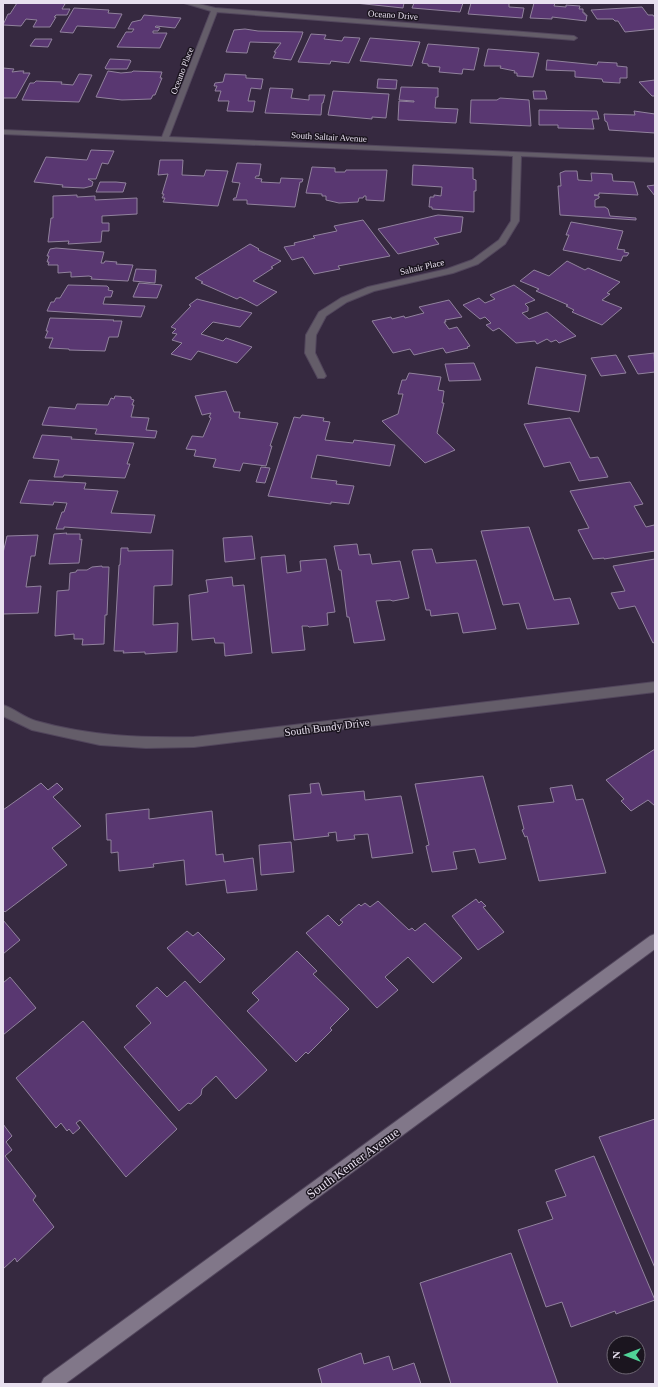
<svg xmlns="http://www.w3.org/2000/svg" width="658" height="1387" font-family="Georgia,serif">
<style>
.building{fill:#593771;stroke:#91829d}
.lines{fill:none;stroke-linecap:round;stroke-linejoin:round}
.street-casing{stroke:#52465c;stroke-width:2}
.secondary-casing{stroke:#52465c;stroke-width:2}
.street{fill:#645d69;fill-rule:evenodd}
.secondary{fill:#817789;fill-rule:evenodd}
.labels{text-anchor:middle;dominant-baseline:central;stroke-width:3;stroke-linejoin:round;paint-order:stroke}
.far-street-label{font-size:9px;fill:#e8e0ef;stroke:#1b151f}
.street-label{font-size:11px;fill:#e8e0ef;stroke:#1b151f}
.near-street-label{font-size:13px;fill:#e8e0ef;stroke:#1b151f}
</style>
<rect width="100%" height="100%" fill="#362940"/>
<path class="building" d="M 17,3 L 62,3 L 65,4 L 62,9 L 70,9 L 67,15 L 56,15 L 54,17 L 56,17 L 50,27 L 33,27 L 37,20 L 26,19 L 21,26 L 3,25 L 8,14 L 10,14 Z
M 355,3 L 404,3 L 403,8 Z
M 414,3 L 463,3 L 460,12 L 412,8 Z
M 471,3 L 509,3 L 509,7 L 524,8 L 522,18 L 468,14 Z
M 534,3 L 555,3 L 554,6 L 566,7 L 566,5 L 580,6 L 579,9 L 583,9 L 583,13 L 585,13 L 585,15 L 587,15 L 586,21 L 552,17 L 552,19 L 530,18 Z
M 642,7 L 648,15 L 653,15 L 655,18 L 655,29 L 625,32 L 618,21 L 615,21 L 613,19 L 597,19 L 591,10 Z
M 74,8 L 109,10 L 108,13 L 122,14 L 115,28 L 77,26 L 73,33 L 60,32 Z
M 144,15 L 181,18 L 175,28 L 156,26 L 155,27 L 160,28 L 158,31 L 153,31 L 153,33 L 167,33 L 160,48 L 117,47 L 126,32 L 132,32 L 134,29 L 128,29 L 132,22 L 141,20 Z
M 245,29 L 258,31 L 303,32 L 301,38 L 291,60 L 273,58 L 276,52 L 274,52 L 281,43 L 250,42 L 247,53 L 226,52 L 234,30 Z
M 311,34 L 326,35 L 324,39 L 342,41 L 344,37 L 360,38 L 349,63 L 331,61 L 330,64 L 298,62 Z
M 370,38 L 420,42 L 412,66 L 360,61 Z
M 35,39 L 52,39 L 48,47 L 30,46 Z
M 428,44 L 479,48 L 474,70 L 463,69 L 462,74 L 439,72 L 440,67 L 428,66 L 428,64 L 422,63 Z
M 488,49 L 539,53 L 533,77 L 517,76 L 517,73 L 514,73 L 515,71 L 500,68 L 501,66 L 484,66 Z
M 110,59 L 130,60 L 131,61 L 127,69 L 106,69 L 105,68 Z
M 547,60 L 597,65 L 598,62 L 617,63 L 617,66 L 627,67 L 627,78 L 620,78 L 620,83 L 603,82 L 602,79 L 575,77 L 575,71 L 546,70 Z
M 3,68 L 14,69 L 12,72 L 20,71 L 24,71 L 23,73 L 30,73 L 16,98 L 3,98 Z
M 108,71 L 121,73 L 132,72 L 133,71 L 162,72 L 160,78 L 162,78 L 155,95 L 153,95 L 151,99 L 122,100 L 96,97 Z
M 79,74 L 92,75 L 79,102 L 22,100 L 30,83 L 34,83 L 36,81 L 62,82 L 61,84 L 73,85 Z
M 225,74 L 246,75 L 246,78 L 263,79 L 261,89 L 251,88 L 248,101 L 255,101 L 253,112 L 227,111 L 229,101 L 218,101 L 221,91 L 215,91 L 217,86 L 214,86 L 215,83 L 223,82 Z
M 378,79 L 397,80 L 396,89 L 377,88 Z
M 655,80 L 655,96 L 652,96 L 639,82 Z
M 401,87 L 438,88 L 438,97 L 436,97 L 435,108 L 458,109 L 456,123 L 398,120 L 399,101 L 414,102 L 414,101 L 399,100 Z
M 270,88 L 293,89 L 291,98 L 309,100 L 309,95 L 325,95 L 323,103 L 322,103 L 321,115 L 265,113 Z
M 333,91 L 389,94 L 386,118 L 372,117 L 372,119 L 328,115 Z
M 533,91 L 545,91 L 547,99 L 534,99 Z
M 500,98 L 529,100 L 531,126 L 470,123 L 471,100 L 497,100 Z
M 539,110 L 597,111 L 599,119 L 592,119 L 594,129 L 558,128 L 558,125 L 539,125 Z
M 634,111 L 655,114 L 655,133 L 609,130 L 607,122 L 605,121 L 604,114 L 635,115 Z
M 91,150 L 114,151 L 108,164 L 102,163 L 96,179 L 88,179 L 93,182 L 92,186 L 84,188 L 62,187 L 63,185 L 34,182 L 46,157 L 87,160 Z
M 160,160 L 183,160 L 182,175 L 204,176 L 206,170 L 228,171 L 218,206 L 163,202 L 165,198 L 162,198 L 164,194 L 162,194 L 168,174 L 158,175 Z
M 237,163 L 261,164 L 259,176 L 256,176 L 255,178 L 262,179 L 261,182 L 280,183 L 281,178 L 303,179 L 302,182 L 300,182 L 295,207 L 247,204 L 247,200 L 233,200 L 234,198 L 236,198 L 240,183 L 232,182 Z
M 413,165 L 473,168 L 473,179 L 476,180 L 476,191 L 474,191 L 474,212 L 432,209 L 432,207 L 429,207 L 430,197 L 434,197 L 434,195 L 441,196 L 442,187 L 412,185 Z
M 312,167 L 335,168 L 335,172 L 345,172 L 346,170 L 387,170 L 384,201 L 366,200 L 366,196 L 364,196 L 363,198 L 359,198 L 358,202 L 339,203 L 326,200 L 326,196 L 322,196 L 322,194 L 306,193 Z
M 565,171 L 577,171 L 578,180 L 592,181 L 591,173 L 612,174 L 613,181 L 634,182 L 638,195 L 599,193 L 599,195 L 594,195 L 599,196 L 599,198 L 595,200 L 595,207 L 605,207 L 608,209 L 610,216 L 636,218 L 636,220 L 560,215 L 558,186 L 561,186 L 560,173 Z
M 100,182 L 116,182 L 126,183 L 123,192 L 96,192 Z
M 655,185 L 655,196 L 647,186 Z
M 77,195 L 77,197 L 95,196 L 95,200 L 137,198 L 137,214 L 102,216 L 102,223 L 109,223 L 109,231 L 102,231 L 101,242 L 68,244 L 69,241 L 48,242 L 51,218 L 53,218 L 53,196 Z
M 438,215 L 463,217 L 461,232 L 434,238 L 439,244 L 398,254 L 378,229 Z
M 363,220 L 390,256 L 338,266 L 340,269 L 314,274 L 303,257 L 292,260 L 284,247 L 295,245 L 294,243 L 315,238 L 313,236 L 337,231 L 334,226 Z
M 571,222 L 623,231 L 617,249 L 625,250 L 624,252 L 629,253 L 627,256 L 623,256 L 621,261 L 563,250 L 569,235 L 566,235 Z
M 250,244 L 259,249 L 258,250 L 281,261 L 271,267 L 273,268 L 253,281 L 277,292 L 257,306 L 240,297 L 237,299 L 201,283 L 203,282 L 195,278 Z
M 56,248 L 104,252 L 101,263 L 104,263 L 105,261 L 117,262 L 116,264 L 133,265 L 128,281 L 91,279 L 92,277 L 89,276 L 71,277 L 71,272 L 58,273 L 58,265 L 48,265 L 49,262 L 47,262 L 49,256 L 47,256 L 50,249 Z
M 567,261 L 585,270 L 588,268 L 620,282 L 607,293 L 610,294 L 602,300 L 622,308 L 602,325 L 572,312 L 574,310 L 566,306 L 568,305 L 536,291 L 539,289 L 520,281 L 534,270 L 549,276 Z
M 136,269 L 156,270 L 155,283 L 133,281 Z
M 139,283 L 162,285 L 157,298 L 133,297 Z
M 68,285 L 107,286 L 109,288 L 108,290 L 113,291 L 111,297 L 105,297 L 103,304 L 145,306 L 141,317 L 47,311 L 51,302 L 54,302 L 56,298 L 60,298 Z
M 514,285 L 535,300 L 525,304 L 528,307 L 528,311 L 522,313 L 529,319 L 547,312 L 576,336 L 559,343 L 556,340 L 551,342 L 547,339 L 537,344 L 535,341 L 516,343 L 499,328 L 493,331 L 486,325 L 491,323 L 485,317 L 480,319 L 463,305 L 479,298 L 485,303 L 495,299 L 490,295 Z
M 197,299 L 252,313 L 240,327 L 213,322 L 201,334 L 223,341 L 226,338 L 252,347 L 237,363 L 198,351 L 191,360 L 171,354 L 182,343 L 172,340 L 177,334 L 172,333 L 176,329 L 171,327 L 191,306 L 189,305 Z
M 449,300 L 462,317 L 445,320 L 446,322 L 444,322 L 449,329 L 457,327 L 470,346 L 467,347 L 468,348 L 446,353 L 443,348 L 414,355 L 410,349 L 393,353 L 372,321 L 391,317 L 392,319 L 404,316 L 405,318 L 424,313 L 419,307 Z
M 50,318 L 114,320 L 113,321 L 122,321 L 118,337 L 109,337 L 105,351 L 69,350 L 69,349 L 49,348 L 53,338 L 45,338 L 48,331 L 46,331 Z
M 654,353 L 655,372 L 638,374 L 628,356 Z
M 616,355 L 626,373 L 601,376 L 591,358 Z
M 474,363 L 481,380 L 449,381 L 445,364 Z
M 536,367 L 586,375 L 579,412 L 528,404 Z
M 409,373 L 441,377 L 438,390 L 444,391 L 442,403 L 444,403 L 437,433 L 455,450 L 425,463 L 382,421 L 398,414 L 403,394 L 398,394 L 402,380 L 406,380 Z
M 226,391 L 234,412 L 240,412 L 239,418 L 278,423 L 270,446 L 272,446 L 266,466 L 243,463 L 240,471 L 213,467 L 216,459 L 194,456 L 196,450 L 186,449 L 192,436 L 203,437 L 211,418 L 209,417 L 211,413 L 202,415 L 195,396 Z
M 115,396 L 131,397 L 131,399 L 134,400 L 132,405 L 134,405 L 131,417 L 149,418 L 146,430 L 157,431 L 155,438 L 95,434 L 97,429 L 42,425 L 49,407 L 75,409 L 77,404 L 108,405 L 111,398 L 114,399 Z
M 302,415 L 324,418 L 323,421 L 330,422 L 325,440 L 353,443 L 354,440 L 395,445 L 390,466 L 317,455 L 311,478 L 337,481 L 336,484 L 354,486 L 349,504 L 331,502 L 331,504 L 268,496 L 294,417 L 300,418 Z
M 570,418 L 590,458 L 598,457 L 608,477 L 579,481 L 570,462 L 544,467 L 524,424 Z
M 42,435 L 72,437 L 71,439 L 134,443 L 127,464 L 130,464 L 125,478 L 64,475 L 63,477 L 54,477 L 59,460 L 33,458 Z
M 261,467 L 270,468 L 265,483 L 256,482 Z
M 29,480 L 86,483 L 84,489 L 118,491 L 111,513 L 155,515 L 151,533 L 64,527 L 64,529 L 56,529 L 62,512 L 64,512 L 67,503 L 54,502 L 53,505 L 20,503 Z
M 630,482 L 643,504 L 634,506 L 646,527 L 654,525 L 655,527 L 655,551 L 604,559 L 604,558 L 593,559 L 578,530 L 589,528 L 570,491 Z
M 529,527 L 554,600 L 570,598 L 579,624 L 527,629 L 519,603 L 503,605 L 481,531 Z
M 67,533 L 66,534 L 80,534 L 80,540 L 82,539 L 79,563 L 49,564 L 54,534 Z
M 38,535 L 35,556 L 31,556 L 26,587 L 41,586 L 38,613 L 3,614 L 3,553 L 7,536 Z
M 252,536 L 255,559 L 225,562 L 223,538 Z
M 357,544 L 359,555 L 370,554 L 372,564 L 400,561 L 409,598 L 393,601 L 390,600 L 376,601 L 385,640 L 354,643 L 349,617 L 347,617 L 341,570 L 339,570 L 334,546 Z
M 121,548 L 128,548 L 128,551 L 173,550 L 172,585 L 154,586 L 153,625 L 178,623 L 177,652 L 145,654 L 145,652 L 123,653 L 124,651 L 114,651 L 119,565 L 120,565 Z
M 432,549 L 436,563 L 476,560 L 496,629 L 463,633 L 458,613 L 431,616 L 430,610 L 426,610 L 412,552 L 413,550 Z
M 285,555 L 287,573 L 301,571 L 300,561 L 326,559 L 335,612 L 327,613 L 328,625 L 309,627 L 308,626 L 302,626 L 305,650 L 272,653 L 261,557 Z
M 655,559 L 655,642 L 653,643 L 635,606 L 619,609 L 611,593 L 625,591 L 613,566 Z
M 102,566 L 102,567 L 109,567 L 107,615 L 105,615 L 104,644 L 82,645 L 83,639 L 74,639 L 74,634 L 55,636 L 57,591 L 69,590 L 70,573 L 76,572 L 77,570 L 87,570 L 92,567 Z
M 232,577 L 233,586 L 244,585 L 252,653 L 225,656 L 224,643 L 215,643 L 214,638 L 192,640 L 189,595 L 208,592 L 206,580 Z
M 655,749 L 655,806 L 648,800 L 631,811 L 621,801 L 624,799 L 606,780 Z
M 483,776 L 506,859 L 479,863 L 475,849 L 453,852 L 457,869 L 432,872 L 426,846 L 429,845 L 415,784 Z
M 41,783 L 48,790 L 57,783 L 63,789 L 53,797 L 81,826 L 52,848 L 67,865 L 5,912 L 3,910 L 3,810 Z
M 319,783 L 322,795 L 364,791 L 365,800 L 401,796 L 413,853 L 372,858 L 368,834 L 354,835 L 355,839 L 337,841 L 336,832 L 328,833 L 329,836 L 294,840 L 289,795 L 311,793 L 310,784 Z
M 572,785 L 576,800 L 583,799 L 606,873 L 539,881 L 527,836 L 525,837 L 522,830 L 524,829 L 518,806 L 554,802 L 550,788 Z
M 149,809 L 149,819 L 212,811 L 216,855 L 223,854 L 224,862 L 253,858 L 257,890 L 227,893 L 225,880 L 186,885 L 184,860 L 153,864 L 154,867 L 119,871 L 118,852 L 111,853 L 111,840 L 107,840 L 106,814 Z
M 291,842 L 294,872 L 261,875 L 259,845 Z
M 476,899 L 479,903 L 481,901 L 486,906 L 483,907 L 504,932 L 478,950 L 452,916 Z
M 378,901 L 409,930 L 412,928 L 415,931 L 425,923 L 462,958 L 433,983 L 408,957 L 385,977 L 398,990 L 377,1008 L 306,933 L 328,915 L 339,926 L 343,922 L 340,920 L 359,904 L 361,906 L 365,903 L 370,907 Z
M 3,920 L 20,940 L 3,954 Z
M 187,931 L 193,936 L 198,932 L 225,959 L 200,983 L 167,948 Z
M 297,951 L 317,971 L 313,974 L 349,1009 L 330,1028 L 332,1030 L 308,1054 L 306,1052 L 296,1062 L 247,1011 L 259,1000 L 252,993 Z
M 10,977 L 36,1008 L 3,1035 L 3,983 Z
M 185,981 L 267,1070 L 236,1099 L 216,1076 L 202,1089 L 201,1095 L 191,1104 L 188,1103 L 179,1111 L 124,1047 L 151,1023 L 136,1006 L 157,987 L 167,997 Z
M 83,1021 L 177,1129 L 126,1177 L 80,1120 L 76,1123 L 80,1128 L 73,1134 L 69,1129 L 67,1131 L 61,1123 L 56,1128 L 16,1078 Z
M 655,1119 L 655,1268 L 599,1137 Z
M 3,1124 L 12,1136 L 6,1142 L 12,1150 L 5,1156 L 36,1196 L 33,1200 L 54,1227 L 17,1262 L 15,1258 L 3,1269 Z
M 594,1156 L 655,1300 L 616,1314 L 615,1311 L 571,1327 L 562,1302 L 546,1307 L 518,1230 L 553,1219 L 546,1202 L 566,1196 L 555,1170 Z
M 511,1253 L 558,1384 L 451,1384 L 420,1283 Z
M 361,1353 L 364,1364 L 389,1356 L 393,1370 L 414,1363 L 421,1384 L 322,1384 L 318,1369 Z"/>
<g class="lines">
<g class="street-casing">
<path id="street" d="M 184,3 L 195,3 L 215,8 L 574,36 L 577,38 L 574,40 L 217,12 L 169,137 L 655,158 L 655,162 L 521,156 L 519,221 L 505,244 L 478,264 L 453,273 L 374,291 L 347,302 L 326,316 L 316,335 L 315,353 L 326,376 L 324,378 L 318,378 L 305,353 L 306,335 L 319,312 L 341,298 L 368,287 L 447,269 L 472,260 L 499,240 L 511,221 L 513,156 L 3,134 L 3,130 L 162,137 L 211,11 Z
M 655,682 L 655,692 L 194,747 L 146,748 L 100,745 L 32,730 L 3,716 L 3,705 C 15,709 25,718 36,721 C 90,736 138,738 194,737 Z"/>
</g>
<g class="secondary-casing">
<path id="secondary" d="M 655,934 L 655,949 L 65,1384 L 41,1384 L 44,1378 L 650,936 Z"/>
</g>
<use href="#street" class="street"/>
<use href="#secondary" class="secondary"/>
</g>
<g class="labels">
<g class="far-street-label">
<text transform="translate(393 15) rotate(4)">Oceano Drive</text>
<text transform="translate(182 71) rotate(-69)">Oceano Place</text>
<text transform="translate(329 137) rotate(3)">South Saltair Avenue</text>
<text transform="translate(422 267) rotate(-13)">Saltair Place</text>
</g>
<g class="street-label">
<text transform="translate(327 727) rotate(-7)">South Bundy Drive</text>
</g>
<g class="near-street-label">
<text transform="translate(353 1163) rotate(-36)">South Kenter Avenue</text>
</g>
</g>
<rect width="658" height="1387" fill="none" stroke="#e8e0ef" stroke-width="8"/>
<g transform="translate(626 1355) rotate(270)"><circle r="19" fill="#1b151f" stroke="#6d6672"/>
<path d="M0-3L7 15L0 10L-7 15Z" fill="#51d398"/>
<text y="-6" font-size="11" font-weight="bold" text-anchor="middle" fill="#e8e0ef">N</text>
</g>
</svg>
